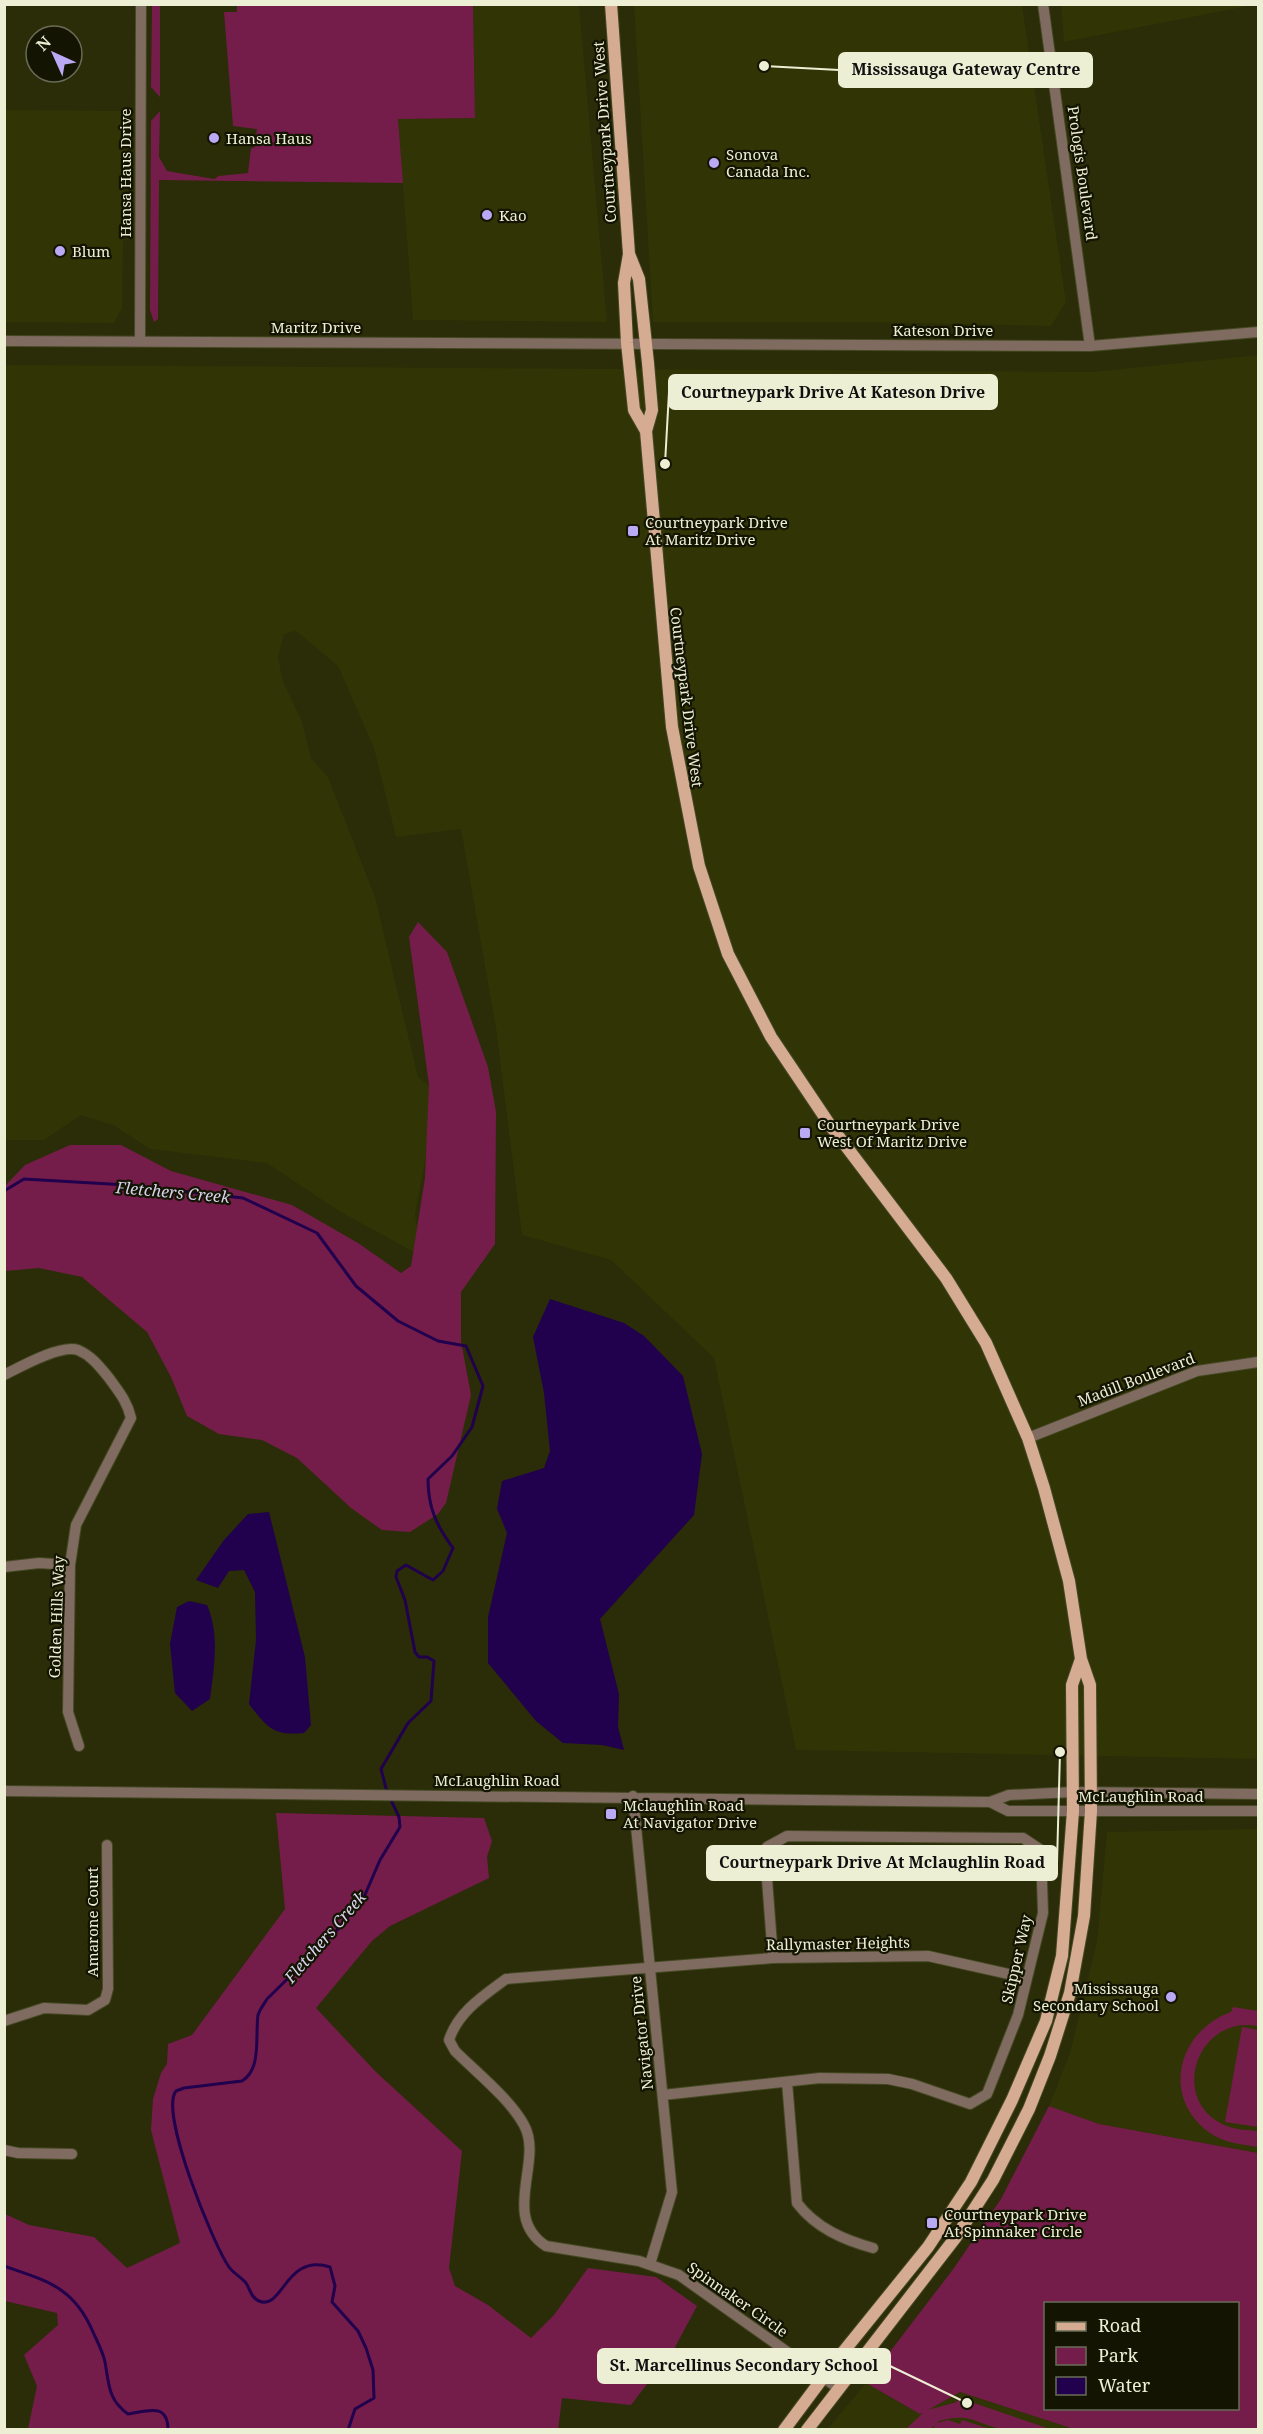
<svg xmlns="http://www.w3.org/2000/svg" width="1263" height="2434" font-family="'Noto Serif',serif">
<style>
.built{fill:#313405}
.green{fill:#751d4a;fill-rule:evenodd}
.water{fill:#21004d}
.lines{fill:none;stroke-linecap:round;stroke-linejoin:round}
.stream{stroke:#21004d;stroke-width:3}
.minor-casing{stroke:#454824;stroke-width:12}
.major-casing{stroke:#454824;stroke-width:14}
.minor{stroke:#7f6b5f;stroke-width:10}
.major{stroke:#d5ac92;stroke-width:12}
.poi-dot{fill:#baaaf6;stroke:#131402;stroke-width:2}
.labels{text-anchor:middle;dominant-baseline:central;stroke-width:4.5;stroke-linejoin:round;paint-order:stroke}
.street-label{font-size:15px;fill:#ecefd4;stroke:#131402}
.poi-label{font-size:15px;fill:#ecefd4;stroke:#131402;text-anchor:start}
.water-label{font-size:16px;font-style:italic;fill:#d8d3ee;stroke:#131402}
.leader{fill:none;stroke:#ecefd4;stroke-width:2}
.callout-dot{fill:#ecefd4;stroke:#131402;stroke-width:2}
.callout{fill:#ecefd4;stroke:#ecefd4;stroke-width:2}
.callout-label{font-size:16px;text-anchor:middle;font-weight:bold;fill:#111}
</style>
<rect width="100%" height="100%" fill="#2a2d07"/>
<path class="built" d="M 1061,4 L 1253,4 L 1253,5 L 1064,42 Z
M 473,5 L 579,5 L 607,322 L 413,320 L 398,119 L 475,118 Z
M 634,5 L 1022,5 L 1066,302 L 1051,326 L 860,322 L 653,322 Z
M 5,110 L 125,111 L 122,308 L 114,323 L 5,322 Z
M 1258,355 L 1258,1759 L 796,1750 L 714,1358 L 611,1260 L 522,1235 L 496,1028 L 461,829 L 396,837 L 374,748 L 338,666 L 296,631 L 284,634 L 278,657 L 283,682 L 302,721 L 311,758 L 328,777 L 375,897 L 418,1077 L 438,1093 L 415,1214 L 421,1256 L 339,1211 L 267,1163 L 150,1149 L 115,1126 L 81,1115 L 44,1140 L 5,1140 L 5,365 L 1093,372 Z
M 1258,1829 L 1258,2153 L 1099,2124 L 1049,2106 L 1070,2053 L 1097,1941 L 1107,1832 Z
M 866,2383 L 920,2414 L 960,2392 L 1074,2429 L 827,2430 Z"/>
<path class="green" d="M 152,5 L 160,5 L 160,97 L 151,87 Z
M 237,5 L 473,5 L 475,118 L 398,119 L 403,183 L 159,180 L 158,319 L 154,322 L 150,310 L 151,121 L 160,111 L 159,157 L 167,171 L 214,179 L 219,176 L 248,173 L 251,148 L 254,148 L 257,129 L 233,126 L 224,12 L 237,12 Z
M 418,922 L 447,952 L 488,1067 L 496,1112 L 495,1244 L 461,1292 L 461,1341 L 471,1395 L 446,1503 L 438,1514 L 410,1532 L 382,1530 L 351,1508 L 297,1458 L 262,1440 L 219,1434 L 187,1416 L 171,1377 L 147,1332 L 82,1277 L 39,1268 L 5,1271 L 4,1187 L 25,1165 L 70,1145 L 121,1145 L 171,1171 L 292,1205 L 358,1243 L 401,1273 L 411,1266 L 425,1178 L 429,1085 L 409,937 Z
M 276,1813 L 484,1818 L 492,1841 L 487,1857 L 489,1878 L 390,1926 L 372,1941 L 316,2008 L 376,2072 L 462,2151 L 449,2268 L 455,2286 L 488,2305 L 531,2338 L 554,2315 L 588,2268 L 656,2277 L 697,2306 L 674,2349 L 631,2405 L 562,2398 L 558,2430 L 28,2429 L 37,2386 L 24,2355 L 58,2325 L 57,2313 L 5,2301 L 5,2214 L 29,2225 L 94,2237 L 127,2268 L 180,2243 L 151,2130 L 153,2099 L 161,2073 L 167,2064 L 168,2044 L 192,2035 L 285,1909 Z
M 1233,2007 L 1258,2011 L 1258,2026 C 1195,2015 1168,2103 1227,2126 C 1236,2130 1249,2130 1258,2131 L 1258,2147 C 1241,2144 1224,2143 1210,2133 C 1160,2097 1178,2031 1231,2012 Z
M 1242,2027 L 1258,2030 L 1258,2127 L 1225,2122 Z
M 1049,2106 L 1099,2124 L 1258,2153 L 1258,2429 L 1074,2429 L 960,2392 L 928,2410 L 957,2402 L 959,2398 L 1050,2429 C 1035,2430 1018,2432 1003,2429 C 974,2424 972,2412 939,2421 L 937,2423 L 948,2420 L 960,2424 L 962,2420 L 990,2429 L 933,2429 L 935,2425 L 930,2429 L 906,2429 L 923,2413 L 920,2414 L 866,2383 L 954,2268 L 1001,2199 ZM 1046,2304 L 1238,2304 L 1238,2408 L 1046,2408 Z"/>
<path class="water" d="M 550,1299 L 624,1323 L 644,1336 L 683,1376 L 702,1454 L 694,1515 L 600,1619 L 619,1694 L 618,1727 L 624,1750 L 602,1745 L 563,1743 L 536,1721 L 488,1663 L 488,1617 L 507,1533 L 497,1509 L 502,1481 L 544,1468 L 550,1451 L 544,1393 L 533,1337 Z
M 269,1512 L 305,1657 L 311,1725 L 304,1733 C 273,1736 267,1727 249,1704 L 256,1640 L 255,1592 L 244,1570 L 229,1571 L 218,1588 L 196,1580 L 224,1540 L 248,1514 Z
M 189,1601 L 207,1605 C 220,1635 214,1667 210,1699 L 192,1711 L 175,1693 L 170,1644 L 177,1607 Z"/>
<g class="lines">
<path class="stream" d="M 4,1191 L 24,1179 L 127,1185 L 243,1198 L 317,1233 L 356,1286 L 398,1321 L 438,1341 L 466,1346 L 483,1386 L 472,1427 L 452,1456 L 428,1479 C 428,1507 436,1525 453,1548 L 443,1571 L 433,1580 L 406,1565 L 397,1571 L 396,1577 L 405,1600 L 415,1652 L 419,1657 L 427,1657 L 434,1661 L 431,1701 L 408,1723 L 381,1769 L 387,1792
M 4,2266 C 47,2281 74,2287 93,2332 C 97,2341 103,2352 105,2362 C 109,2384 108,2400 128,2414 C 145,2412 168,2401 168,2430
M 348,2430 L 355,2409 L 374,2398 L 373,2370 L 366,2348 L 358,2331 L 332,2302 L 335,2286 L 330,2267 C 285,2253 283,2311 259,2301 C 251,2298 250,2289 246,2283 C 241,2277 233,2273 229,2267 C 213,2244 159,2112 176,2091 L 184,2088 L 242,2081 C 262,2069 255,2036 258,2015 C 260,2009 264,2004 267,1999 L 337,1930 L 364,1897 L 380,1860 L 400,1827 L 399,1817 L 390,1798"/>
<g class="minor-casing">
<path id="minor" d="M 1043,4 L 1090,346
M 4,341 L 1090,346 L 1258,332
M 140,341 L 141,4
M 4,1375 C 20,1367 61,1344 78,1350 C 92,1356 100,1367 109,1378 C 119,1392 127,1401 131,1418 L 76,1525 L 70,1565 L 68,1712 L 79,1746
M 1028,1438 L 1197,1371 L 1258,1362
M 4,1567 L 39,1563 L 70,1565
M 4,1791 L 990,1802 L 1009,1795 L 1073,1792 L 1258,1794
M 633,1796 L 672,2192 L 650,2264
M 990,1802 L 1008,1811 L 1258,1811
M 4,2021 L 44,2008 L 88,2010 L 105,2000 L 108,1989 L 107,1845
M 787,2082 L 797,2203 C 816,2228 844,2240 873,2248
M 663,2095 L 820,2078 L 888,2079 L 912,2084 L 970,2104 L 987,2094 L 1018,2015 L 1043,1913 L 1041,1850 L 1023,1838 L 787,1836 L 767,1847 L 765,1853 L 773,1958
M 4,2150 L 18,2153 L 72,2154
M 838,2388 L 679,2275 L 639,2261 L 546,2246 C 500,2216 544,2161 524,2125 C 510,2099 476,2072 455,2051 L 449,2040 C 458,2012 483,1996 506,1979 L 773,1958 L 928,1956 L 1026,1978"/>
</g>
<g class="major-casing">
<path id="major" d="M 611,4 L 629,254 L 624,283 L 627,343 L 634,410 L 646,431
M 629,254 L 639,279 L 648,363 L 652,410 L 646,431 L 672,727 L 699,866 L 728,954 L 771,1037 L 830,1125 L 946,1278 L 986,1343 L 1028,1438 L 1044,1488 L 1069,1581 L 1081,1659 L 1090,1685 L 1091,1811 L 1084,1916 L 1070,1993 L 1050,2056 L 1029,2109 L 993,2180 L 956,2237 L 807,2430
M 784,2430 L 831,2367 L 928,2247 L 971,2182 L 1012,2100 L 1046,2021 L 1062,1956 L 1073,1811 L 1072,1685 L 1081,1659"/>
</g>
<use href="#minor" class="minor"/>
<use href="#major" class="major"/>
</g>
<g class="poi-dot">
<circle cx="214" cy="138" r="6"/>
<circle cx="714" cy="163" r="6"/>
<circle cx="487" cy="215" r="6"/>
<circle cx="60" cy="251" r="6"/>
<rect x="627" y="525" width="12" height="12" rx="3"/>
<rect x="799" y="1127" width="12" height="12" rx="3"/>
<rect x="605" y="1808" width="12" height="12" rx="3"/>
<circle cx="1171" cy="1997" r="6"/>
<rect x="926" y="2217" width="12" height="12" rx="3"/>
</g>
<g class="labels">
<g class="street-label">
<text transform="translate(604 132) rotate(-94)">Courtneypark Drive West</text>
<text transform="translate(125 173) rotate(-90)">Hansa Haus Drive</text>
<text transform="translate(1083 173) rotate(82)">Prologis Boulevard</text>
<text x="316" y="327">Maritz Drive</text>
<text x="943" y="330">Kateson Drive</text>
<text transform="translate(687 697) rotate(83)">Courtneypark Drive West</text>
<text transform="translate(1136 1379) rotate(-21)">Madill Boulevard</text>
<text transform="translate(56 1617) rotate(-88)">Golden Hills Way</text>
<text x="497" y="1780">McLaughlin Road</text>
<text x="1141" y="1796">McLaughlin Road</text>
<text transform="translate(92 1922) rotate(-90)">Amarone Court</text>
<text transform="translate(838 1943) rotate(-1)">Rallymaster Heights</text>
<text transform="translate(1016 1959) rotate(-77)">Skipper Way</text>
<text transform="translate(641 2033) rotate(-96)">Navigator Drive</text>
<text transform="translate(738 2299) rotate(35)">Spinnaker Circle</text>
</g>
<g class="poi-label">
<text x="226" y="138">Hansa Haus</text>
<text x="726" y="154">Sonova<tspan x="726" dy="17">Canada Inc.</tspan></text>
<text x="499" y="215">Kao</text>
<text x="72" y="251">Blum</text>
<text x="645" y="522">Courtneypark Drive<tspan x="645" dy="17">At Maritz Drive</tspan></text>
<text x="817" y="1124">Courtneypark Drive<tspan x="817" dy="17">West Of Maritz Drive</tspan></text>
<text x="623" y="1805">Mclaughlin Road<tspan x="623" dy="17">At Navigator Drive</tspan></text>
<text x="1159" y="1988" text-anchor="end">Mississauga<tspan x="1159" dy="17">Secondary School</tspan></text>
<text x="944" y="2214">Courtneypark Drive<tspan x="944" dy="17">At Spinnaker Circle</tspan></text>
</g>
<g class="water-label">
<text transform="translate(173 1192) rotate(5)">Fletchers Creek</text>
<text transform="translate(325 1937) rotate(-49)">Fletchers Creek</text>
</g>
</g>
<path class="leader" d="M764 66L839 70M665 464L669 392M1060 1752L1057 1863M967 2403L890 2366"/>
<g class="callout-dot">
<circle cx="764" cy="66" r="6"/>
<circle cx="665" cy="464" r="6"/>
<circle cx="1060" cy="1752" r="6"/>
<circle cx="967" cy="2403" r="6"/>
</g>
<g class="callout">
<rect x="839" y="53" width="253" height="34" rx="6"/>
<rect x="669" y="375" width="328" height="34" rx="6"/>
<rect x="707" y="1846" width="350" height="34" rx="6"/>
<rect x="598" y="2349" width="292" height="34" rx="6"/>
</g>
<g class="callout-label">
<text x="966" y="75">Mississauga Gateway Centre</text>
<text x="833" y="398">Courtneypark Drive At Kateson Drive</text>
<text x="882" y="1868">Courtneypark Drive At Mclaughlin Road</text>
<text x="744" y="2371">St. Marcellinus Secondary School</text>
</g>
<rect width="1263" height="2434" fill="none" stroke="#ecefd4" stroke-width="12"/>
<rect x="1044" y="2302" width="195" height="108" fill="#131402" stroke="#6a6c56" stroke-width="1.5"/>
<rect x="1056" y="2322" width="30" height="9" fill="#d5ac92" stroke="#6a6c56" stroke-width="1.5"/>
<text x="1098" y="2332" font-size="18" fill="#ecefd4">Road</text>
<rect x="1056" y="2347" width="30" height="18" fill="#751d4a" stroke="#6a6c56" stroke-width="1.5"/>
<text x="1098" y="2362" font-size="18" fill="#ecefd4">Park</text>
<rect x="1056" y="2377" width="30" height="18" fill="#21004d" stroke="#6a6c56" stroke-width="1.5"/>
<text x="1098" y="2392" font-size="18" fill="#ecefd4">Water</text>
<g transform="translate(54 54) rotate(315)"><circle r="28" fill="#131402" stroke="#6a6c56" stroke-width="1.5"/>
<path d="M0-4.5L10 22L0 15L-10 22Z" fill="#baaaf6"/>
<text y="-9" font-size="16" font-weight="bold" text-anchor="middle" fill="#ecefd4">N</text>
</g>
</svg>
